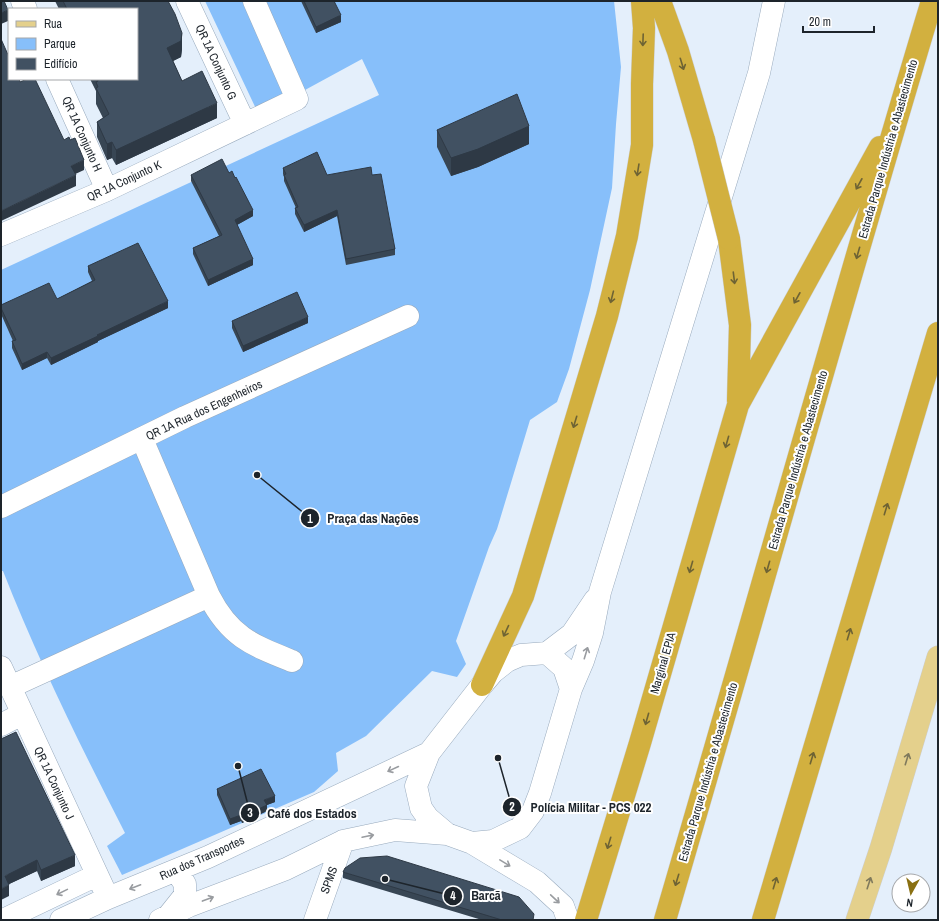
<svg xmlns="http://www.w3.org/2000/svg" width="939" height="921" font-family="'Archivo Narrow',sans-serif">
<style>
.green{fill:#87bffa}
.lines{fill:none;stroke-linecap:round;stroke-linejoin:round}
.minor-casing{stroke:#98aabd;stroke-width:23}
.major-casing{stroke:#cdcfd0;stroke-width:23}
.highway-casing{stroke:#cdcfd0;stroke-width:23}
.minor{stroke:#fff;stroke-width:22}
.major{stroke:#e4d08c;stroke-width:22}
.highway{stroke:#d2b03f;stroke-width:22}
.highway-bridge-casing{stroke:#cdcfd0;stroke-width:23;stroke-linecap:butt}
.highway-bridge{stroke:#d2b03f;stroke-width:22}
.wall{fill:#384654}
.shaded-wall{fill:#2e3945}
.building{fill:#415162;stroke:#2e3945}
.oneway{stroke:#6e6334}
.oneway2{stroke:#999ca0}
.oneway3{stroke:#807a5c}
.labels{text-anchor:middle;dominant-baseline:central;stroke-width:4;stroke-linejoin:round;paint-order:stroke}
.street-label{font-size:12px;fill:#1d242b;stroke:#fff}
.leader{fill:none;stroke:#1d242b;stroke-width:1.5}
.callout-dot{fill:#1d242b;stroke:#fff;stroke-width:1.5}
.mark-label{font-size:12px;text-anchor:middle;font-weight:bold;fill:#fff}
.callout-label{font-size:13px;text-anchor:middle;font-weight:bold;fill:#1d242b;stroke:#fff;stroke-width:4;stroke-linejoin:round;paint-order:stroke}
</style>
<rect width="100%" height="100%" fill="#e4effb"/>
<path class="green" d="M 205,1 L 614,1 L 621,67 L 616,124 L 612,188 L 590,290 L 569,369 L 557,402 L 530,420 L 497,529 L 489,547 L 456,641 L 466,664 L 457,677 L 432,671 L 366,736 L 336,753 L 338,771 L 314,792 L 122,875 L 107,846 L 125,833 C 81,747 38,660 3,571 L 1,571 L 1,270 L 379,95 L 362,59 L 259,115 Z"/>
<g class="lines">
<g class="minor-casing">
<path id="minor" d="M 22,1 L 26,9
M 187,1 L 245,124
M 57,79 L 107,190
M 1,235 L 107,190 L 297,99 L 254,1
M 142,439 L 209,596 C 230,637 252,645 292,661
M 1,507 L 185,417 L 408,316
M 547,653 L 564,668 L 571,689 L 540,793 L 533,811 L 520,828 L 493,841 L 472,843 L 447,834 L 428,818 L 421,808 L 416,786 L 429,753 L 482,685 L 493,672 L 507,661 L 521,655 Z
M 547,653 L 572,634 L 595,600
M 1,667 L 108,898
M 10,687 L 209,596
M 571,689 L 583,661 L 592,633 L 600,592 L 759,73 L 774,1
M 1,725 L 22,714
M 472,843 L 537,882 L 563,906 L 568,920
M 170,917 L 169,915 L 185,895 L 185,884 L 176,871
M 3,920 L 97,875
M 61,920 L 108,898 L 208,857 L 429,753
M 160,920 L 189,906 L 286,869 L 343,841 L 395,830 L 447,834
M 315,920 L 343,841"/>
</g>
<g class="major-casing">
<path id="major" d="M 857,920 L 881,848 L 938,657"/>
</g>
<g class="highway-casing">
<path id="highway" d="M 660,1 L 678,51 L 704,140
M 729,239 L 740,325 L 738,401
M 482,685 L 523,596 L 607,316 L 627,236 L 642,145 L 642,84 L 644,28 L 642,1
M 586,920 L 640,743 L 738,405 L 880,147
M 665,920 C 755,614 840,306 932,1
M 763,920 L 938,333"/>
</g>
<use href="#minor" class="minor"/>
<use href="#major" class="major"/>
<use href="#highway" class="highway"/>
<g class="highway-bridge-casing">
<path id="highway-bridge" d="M 704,140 L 729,239"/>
</g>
<use href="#highway-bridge" class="highway-bridge"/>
</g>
<path class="wall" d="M 55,1 L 168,1 L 182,49 L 181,57 L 173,61 L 182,81 L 217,118 L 116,165 L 112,158 L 107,160 L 97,137 L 97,122 L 103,118 L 96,104 L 96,91 L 90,79 L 137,79 L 137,9 L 59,9 Z
M 301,1 L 334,1 L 341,22 L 316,33 Z
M 437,130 L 529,144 L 478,167 L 451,176 L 437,147 Z
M 283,168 L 327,175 L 372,175 L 395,249 L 395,255 L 346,265 L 337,216 L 304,232 L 295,214 L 295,208 L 296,208 L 284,181 L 284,177 L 283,174 Z
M 229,173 L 253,216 L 237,225 L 253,265 L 208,286 L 193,254 L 193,248 L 219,236 L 191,181 L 191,175 Z
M 88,266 L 168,308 L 98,341 L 98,342 L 51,365 L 47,358 L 22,370 L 12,348 L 12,341 L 13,341 L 1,314 L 1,305 L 57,299 L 92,281 L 88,272 Z
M 232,321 L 308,323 L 243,352 L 232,328 Z
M 1,739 L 75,866 L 41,881 L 37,871 L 9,884 L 9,896 Z
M 217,789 L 275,802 L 267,805 L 267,811 L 242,823 L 241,821 L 230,825 L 217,795 Z
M 343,872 L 534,920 L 482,920 L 343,878 Z"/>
<path class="shaded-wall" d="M 8,10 L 8,21 L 1,24 L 1,13 Z
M 341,15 L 341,22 L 316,33 L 316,27 Z
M 182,33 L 182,49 L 181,57 L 167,64 L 167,48 Z
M 217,103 L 217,118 L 116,165 L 116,150 Z
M 529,126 L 529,144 L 478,167 L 451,176 L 451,158 Z
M 112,142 L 112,158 L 107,160 L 107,144 Z
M 84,160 L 84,170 L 71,176 L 71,166 Z
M 76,175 L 76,186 L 1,221 L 1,211 Z
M 253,210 L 253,216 L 235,226 L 235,220 Z
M 337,210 L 337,216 L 304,232 L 304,225 Z
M 253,259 L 253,265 L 208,286 L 208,280 Z
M 168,301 L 168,308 L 98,341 L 98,342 L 51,365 L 51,358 L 97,335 Z
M 308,317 L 308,323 L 243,352 L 243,346 Z
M 47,352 L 47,358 L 22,370 L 22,364 Z
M 275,796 L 275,802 L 264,806 L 264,800 Z
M 267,805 L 267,811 L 242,823 L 242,817 Z
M 241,815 L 241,821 L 230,825 L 230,819 Z
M 75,855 L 75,866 L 41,881 L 41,870 Z
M 37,860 L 37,871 L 5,886 L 5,876 Z
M 9,885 L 9,896 L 1,900 L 1,889 Z"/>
<path class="building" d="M 1,1 L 4,1 L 8,10 L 1,13 Z
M 63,1 L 168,1 L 175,14 L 182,33 L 181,41 L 167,48 L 182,81 L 202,71 L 217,103 L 116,150 L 112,142 L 107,144 L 97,122 L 109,114 L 96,88 L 98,87 L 96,82 L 98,81 L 98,79 L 137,79 L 137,9 L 67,9 Z
M 304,1 L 334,1 L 341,15 L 316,27 Z
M 1,39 L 9,57 L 9,79 L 19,79 L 20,82 L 27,79 L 35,79 L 64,140 L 69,137 L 70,140 L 75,138 L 84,160 L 71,166 L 76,175 L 1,211 Z
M 517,94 L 529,126 L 478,149 L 451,158 L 437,130 Z
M 317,152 L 327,175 L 371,167 L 372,175 L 381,174 L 395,249 L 346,259 L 337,210 L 304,225 L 295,208 L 298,207 L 284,175 L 286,174 L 283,168 Z
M 222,159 L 229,173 L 232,171 L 235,178 L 236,177 L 253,210 L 235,220 L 253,259 L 208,280 L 193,248 L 222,235 L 191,175 Z
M 138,243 L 168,301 L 97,335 L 98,336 L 51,358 L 47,352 L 22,364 L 12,341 L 16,340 L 1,308 L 1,305 L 49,283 L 57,299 L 95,280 L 88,266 Z
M 297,292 L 308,317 L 243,346 L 232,321 Z
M 16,732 L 75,855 L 41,870 L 37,860 L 5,876 L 9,885 L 1,889 L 1,739 Z
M 261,769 L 275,796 L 264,800 L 267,805 L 242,817 L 241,815 L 230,819 L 217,789 Z
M 387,856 L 519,897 L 534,914 L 533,920 L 502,920 L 343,872 L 345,868 L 360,858 Z"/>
<defs><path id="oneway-shaft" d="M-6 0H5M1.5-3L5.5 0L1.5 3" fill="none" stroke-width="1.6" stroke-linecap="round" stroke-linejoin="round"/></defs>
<g class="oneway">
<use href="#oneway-shaft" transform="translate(643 40) rotate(92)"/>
<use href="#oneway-shaft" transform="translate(682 64) rotate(73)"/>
<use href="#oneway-shaft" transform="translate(638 170) rotate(99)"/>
<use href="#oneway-shaft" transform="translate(859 184) rotate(119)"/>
<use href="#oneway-shaft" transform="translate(858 253) rotate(106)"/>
<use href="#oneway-shaft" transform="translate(734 278) rotate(83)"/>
<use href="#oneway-shaft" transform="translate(612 297) rotate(104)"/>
<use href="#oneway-shaft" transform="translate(797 298) rotate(119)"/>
<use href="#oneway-shaft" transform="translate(575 422) rotate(107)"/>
<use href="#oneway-shaft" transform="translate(727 442) rotate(106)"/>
<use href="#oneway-shaft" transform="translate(886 509) rotate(-73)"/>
<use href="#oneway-shaft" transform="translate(691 567) rotate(106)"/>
<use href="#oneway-shaft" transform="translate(768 567) rotate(106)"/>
<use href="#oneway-shaft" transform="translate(506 631) rotate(115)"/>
<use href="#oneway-shaft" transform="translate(849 634) rotate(-73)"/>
<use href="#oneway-shaft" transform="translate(647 719) rotate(106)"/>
<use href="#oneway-shaft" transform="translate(812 758) rotate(-73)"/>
<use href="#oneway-shaft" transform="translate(609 843) rotate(107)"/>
<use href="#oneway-shaft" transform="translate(677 880) rotate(107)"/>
<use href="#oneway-shaft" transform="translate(775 883) rotate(-73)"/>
</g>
<g class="oneway2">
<use href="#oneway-shaft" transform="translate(586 653) rotate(-73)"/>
<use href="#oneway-shaft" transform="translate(393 769) rotate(155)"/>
<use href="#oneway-shaft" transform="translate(368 836) rotate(-12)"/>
<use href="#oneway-shaft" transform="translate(505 863) rotate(31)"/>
<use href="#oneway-shaft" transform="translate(135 887) rotate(159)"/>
<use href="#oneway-shaft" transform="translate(62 892) rotate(154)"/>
<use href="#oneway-shaft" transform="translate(208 899) rotate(-20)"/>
<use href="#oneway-shaft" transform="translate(555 899) rotate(43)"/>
</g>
<g class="oneway3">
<use href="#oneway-shaft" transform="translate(907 759) rotate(-73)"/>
<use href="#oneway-shaft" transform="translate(869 883) rotate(-72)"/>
</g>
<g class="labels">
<g class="street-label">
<text transform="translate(216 62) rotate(65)">QR 1A Conjunto G</text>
<text transform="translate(82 134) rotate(66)">QR 1A Conjunto H</text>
<text transform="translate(888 149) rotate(-74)">Estrada Parque Indústria e Abastecimento</text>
<text transform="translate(124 181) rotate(-25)">QR 1A Conjunto K</text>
<text transform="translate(204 410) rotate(-25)">QR 1A Rua dos Engenheiros</text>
<text transform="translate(798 460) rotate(-74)">Estrada Parque Indústria e Abastecimento</text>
<text transform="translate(663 663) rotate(-74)">Marginal EPIA</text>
<text transform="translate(708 772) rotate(-74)">Estrada Parque Indústria e Abastecimento</text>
<text transform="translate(54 783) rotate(65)">QR 1A Conjunto J</text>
<text transform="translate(202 858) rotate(-24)">Rua dos Transportes</text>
<text transform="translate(329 880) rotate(-70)">SPMS</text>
</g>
</g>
<path class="leader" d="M257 475L310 518M498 758L512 807M238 766L250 813M385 879L453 896"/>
<g class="callout-dot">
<circle cx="257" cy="475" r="4"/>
<circle cx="498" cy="758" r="4"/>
<circle cx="238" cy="766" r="4"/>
<circle cx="385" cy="879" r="4"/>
<circle cx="310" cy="518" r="10"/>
<circle cx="512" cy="807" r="10"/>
<circle cx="250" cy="813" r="10"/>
<circle cx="453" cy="896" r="10"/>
</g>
<g class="mark-label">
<text x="310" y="523">1</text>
<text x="512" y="811">2</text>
<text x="250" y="817">3</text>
<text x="453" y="900">4</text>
</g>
<g class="callout-label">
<text x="373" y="523">Praça das Nações</text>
<text x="591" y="812">Polícia Militar - PCS 022</text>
<text x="312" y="818">Café dos Estados</text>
<text x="486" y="900">Barcã</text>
</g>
<rect width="939" height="921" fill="none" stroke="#1d242b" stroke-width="4"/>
<rect x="8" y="8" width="130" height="72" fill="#ffffff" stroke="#a5a7aa"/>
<rect x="16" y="21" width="20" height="6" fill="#e4d08c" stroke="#a5a7aa"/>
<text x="44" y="28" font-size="12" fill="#1d242b">Rua</text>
<rect x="16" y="38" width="20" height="12" fill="#87bffa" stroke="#a5a7aa"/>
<text x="44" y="48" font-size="12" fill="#1d242b">Parque</text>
<rect x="16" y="58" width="20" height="12" fill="#415162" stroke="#a5a7aa"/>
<text x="44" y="68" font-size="12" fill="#1d242b">Edifício</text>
<g transform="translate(911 893) rotate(188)"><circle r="19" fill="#ffffff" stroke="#a5a7aa"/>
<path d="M0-3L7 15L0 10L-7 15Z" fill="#8a7012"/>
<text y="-6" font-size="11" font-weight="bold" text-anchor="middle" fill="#1d242b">N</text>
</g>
<path d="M803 26v6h71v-6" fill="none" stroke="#1d242b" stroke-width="2"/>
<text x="809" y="26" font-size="12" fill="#1d242b" stroke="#ffffff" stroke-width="3" paint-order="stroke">20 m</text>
</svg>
